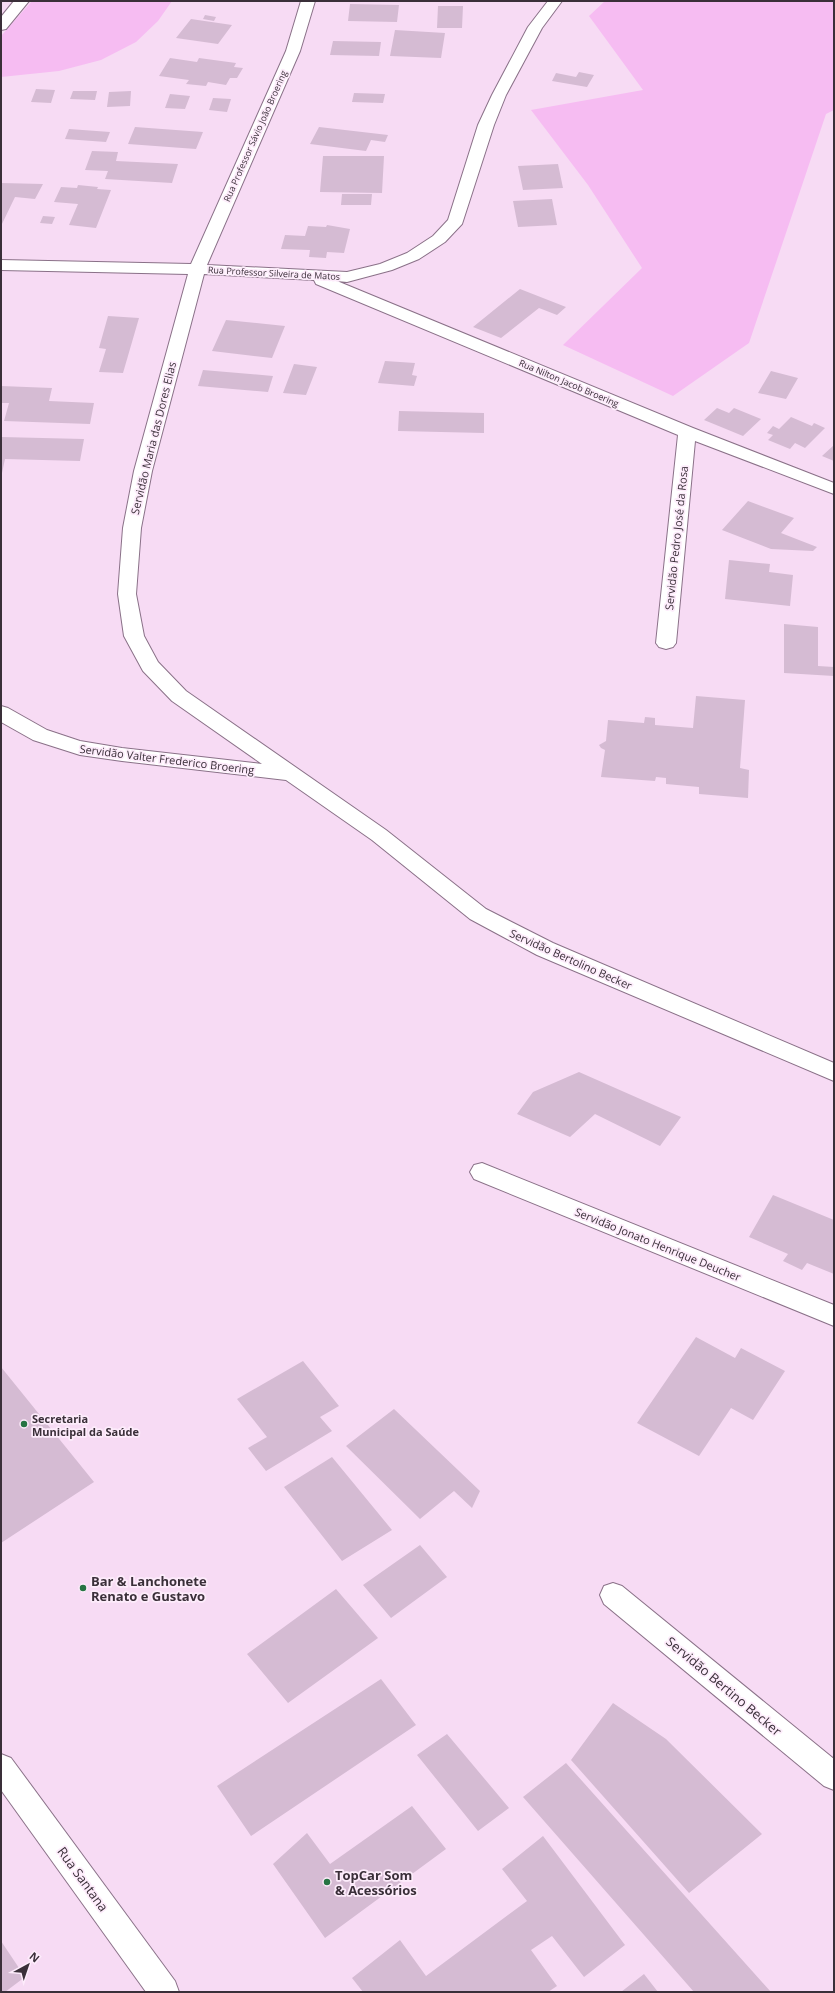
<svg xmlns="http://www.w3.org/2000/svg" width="835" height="1993" font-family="'Open Sans',sans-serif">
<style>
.green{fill:#f6bcf2}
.building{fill:#d5bbd3}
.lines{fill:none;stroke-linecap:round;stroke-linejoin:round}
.minor-casing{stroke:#8a7188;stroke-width:2}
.secondary-casing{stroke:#8a7188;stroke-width:2}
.minor{fill:#fff;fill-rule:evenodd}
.secondary{fill:#fff;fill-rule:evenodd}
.poi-dot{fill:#267443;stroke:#fdecfb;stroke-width:1.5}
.labels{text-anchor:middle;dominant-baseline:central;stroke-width:3.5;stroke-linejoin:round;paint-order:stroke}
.far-street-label{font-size:9px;fill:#3a2f39;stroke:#fdecfb}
.street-label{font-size:11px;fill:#3a2f39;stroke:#fdecfb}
.poi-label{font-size:11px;font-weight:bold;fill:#3a2f39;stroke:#fdecfb;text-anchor:start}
.near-poi-label{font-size:13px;font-weight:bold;fill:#3a2f39;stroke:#fdecfb;text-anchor:start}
.near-street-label{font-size:13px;fill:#3a2f39;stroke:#fdecfb}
</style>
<rect width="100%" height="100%" fill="#f7dbf4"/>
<path class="green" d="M 32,1 L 172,1 L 158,21 L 136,42 L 101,60 L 59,71 L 1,77 L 1,36 Z
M 605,1 L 834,1 L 834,110 L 826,114 L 749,343 L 673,396 L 563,345 L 642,268 L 588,185 L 531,110 L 643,90 L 589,16 Z"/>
<path class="building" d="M 350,4 L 399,5 L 397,22 L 348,21 Z
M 438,6 L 463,6 L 462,28 L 437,28 Z
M 205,15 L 216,17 L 214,21 L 203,19 Z
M 191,19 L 232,25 L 218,44 L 176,38 Z
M 395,30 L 445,33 L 441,58 L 390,56 Z
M 333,41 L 381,42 L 379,56 L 330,55 Z
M 170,58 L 197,62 L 199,58 L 236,63 L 234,67 L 243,68 L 237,78 L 230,78 L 226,85 L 208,82 L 206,86 L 186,84 L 189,80 L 159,76 Z
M 579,72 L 594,75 L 587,87 L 552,81 L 556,73 L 576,77 Z
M 36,89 L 55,90 L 51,103 L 31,102 Z
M 73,91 L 97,91 L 95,100 L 70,99 Z
M 131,91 L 130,106 L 107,107 L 109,92 Z
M 354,93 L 385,94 L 383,103 L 352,102 Z
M 170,94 L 190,96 L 185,109 L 165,108 Z
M 213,98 L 231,99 L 227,112 L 209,110 Z
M 135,127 L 203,132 L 196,149 L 128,144 Z
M 319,127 L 388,135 L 385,142 L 371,140 L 366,151 L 310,144 Z
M 69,129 L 110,132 L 106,142 L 65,139 Z
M 92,151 L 118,152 L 116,161 L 178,164 L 172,183 L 105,179 L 108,171 L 85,170 Z
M 323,156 L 384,156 L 382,193 L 320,192 Z
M 558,164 L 563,188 L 523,190 L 518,166 Z
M 1,183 L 43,184 L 35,199 L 15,197 L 1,226 Z
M 78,185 L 98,187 L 97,189 L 111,190 L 96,228 L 69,225 L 78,204 L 54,202 L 61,187 L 77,188 Z
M 342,194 L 372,194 L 371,205 L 341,205 Z
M 552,199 L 557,225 L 518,227 L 513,201 Z
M 43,216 L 55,217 L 52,224 L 40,223 Z
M 327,225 L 350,229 L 344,253 L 327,252 L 326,258 L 309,257 L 310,250 L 281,249 L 285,235 L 305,236 L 308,226 L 326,227 Z
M 520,289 L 566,307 L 557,315 L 539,308 L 501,338 L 473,327 Z
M 108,316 L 139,318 L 123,373 L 99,372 L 106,349 L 99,348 Z
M 226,320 L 285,326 L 272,358 L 212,351 Z
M 385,361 L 415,363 L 412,375 L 417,376 L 414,386 L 378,383 Z
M 294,364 L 317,367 L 306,395 L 283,393 Z
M 203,370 L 273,376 L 268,392 L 198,386 Z
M 771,371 L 798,378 L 786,399 L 758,393 Z
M 1,386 L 52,388 L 49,401 L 94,403 L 90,424 L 4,421 L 9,403 L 1,403 Z
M 717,408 L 729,413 L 734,408 L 761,419 L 743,436 L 704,420 Z
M 399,411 L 484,413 L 484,433 L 398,431 Z
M 791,417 L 812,426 L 814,423 L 825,428 L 805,448 L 795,443 L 790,449 L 768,440 L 773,435 L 767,433 L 773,426 L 779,429 Z
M 1,437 L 84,439 L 80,461 L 5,459 L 2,473 Z
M 834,445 L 834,461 L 822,456 Z
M 748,501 L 794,518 L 781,533 L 817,547 L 813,551 L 771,549 L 722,530 Z
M 729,560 L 770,564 L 769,572 L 793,575 L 790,606 L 725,599 Z
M 784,624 L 818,627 L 818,666 L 834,667 L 834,676 L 784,673 Z
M 696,696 L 745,700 L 740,768 L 749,770 L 748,798 L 699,794 L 699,787 L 666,784 L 666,778 L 656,777 L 655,781 L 601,777 L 605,750 L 601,748 L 599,745 L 606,741 L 608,720 L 644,723 L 645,717 L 655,718 L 655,725 L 693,728 Z
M 579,1072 L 681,1117 L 660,1146 L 595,1114 L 570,1137 L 517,1114 L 533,1092 Z
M 773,1195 L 834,1220 L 834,1274 L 807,1263 L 802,1270 L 783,1261 L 788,1254 L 749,1237 Z
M 696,1337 L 735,1358 L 741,1348 L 785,1371 L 753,1420 L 731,1408 L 699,1456 L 637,1423 Z
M 303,1361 L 339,1406 L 320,1417 L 332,1431 L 266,1471 L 248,1448 L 267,1437 L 237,1399 Z
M 1,1367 L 94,1482 L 1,1543 Z
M 394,1409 L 480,1491 L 472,1508 L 454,1491 L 420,1519 L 346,1446 Z
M 332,1457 L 392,1530 L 342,1561 L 284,1487 Z
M 420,1545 L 447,1577 L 391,1618 L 363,1585 Z
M 336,1589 L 378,1638 L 288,1703 L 247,1654 Z
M 381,1679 L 416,1725 L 251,1836 L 217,1786 Z
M 613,1703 L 666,1739 L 762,1834 L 689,1893 L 571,1760 Z
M 447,1734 L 509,1808 L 478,1831 L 417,1755 Z
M 566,1763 L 771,1992 L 694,1992 L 523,1797 Z
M 412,1806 L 446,1849 L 325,1938 L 273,1864 L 307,1833 L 330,1864 Z
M 543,1836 L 625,1945 L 584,1977 L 552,1936 L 531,1950 L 557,1986 L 548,1992 L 363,1992 L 352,1978 L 400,1940 L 426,1976 L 527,1901 L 502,1869 Z
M 1,1941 L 25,1977 L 5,1992 L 1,1992 Z
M 644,1974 L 658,1992 L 621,1992 Z"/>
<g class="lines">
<g class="minor-casing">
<path id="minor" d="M 14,1 L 29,1 L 6,29 L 1,30 L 1,17 Z
M 301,1 L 315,1 L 300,51 L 207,265 L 347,272 L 380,264 L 407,253 L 433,236 L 448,220 L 478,125 L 492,95 L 528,27 L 548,1 L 562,1 L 542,28 L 506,95 L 494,125 L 462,224 L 445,242 L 419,259 L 392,270 L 347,282 L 337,281 L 693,428 L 834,483 L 834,494 L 695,441 L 676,643 L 673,647 L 666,649 L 659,647 L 656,643 L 678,435 L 316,284 L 314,280 L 204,274 L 152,471 L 141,528 L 136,594 L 144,636 L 158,662 L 186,691 L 386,830 L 486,909 L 553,943 L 834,1063 L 834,1081 L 537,955 L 470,919 L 372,840 L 286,780 L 122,761 L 80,755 L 33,740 L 1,722 L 1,706 L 8,708 L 47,730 L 80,741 L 122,748 L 262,764 L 172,701 L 143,671 L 124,636 L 118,594 L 123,528 L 134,471 L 188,274 L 1,270 L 1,260 L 191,264 L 286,51 Z
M 482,1163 L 834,1305 L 834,1326 L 474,1179 L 470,1172 L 474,1165 Z
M 613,1583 L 622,1586 L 834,1759 L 834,1790 L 824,1786 L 604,1604 L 600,1595 L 604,1586 Z"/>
</g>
<g class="secondary-casing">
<path id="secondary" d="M 1,1754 L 11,1758 L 175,1981 L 179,1992 L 146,1992 L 1,1790 Z"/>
</g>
<use href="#minor" class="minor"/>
<use href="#secondary" class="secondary"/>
</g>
<g class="poi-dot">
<circle cx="24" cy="1424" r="4"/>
<circle cx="83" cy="1588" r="4"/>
<circle cx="327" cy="1882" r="4"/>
</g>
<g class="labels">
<g class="far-street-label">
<text transform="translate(255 136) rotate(-66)">Rua Professor Sávio João Broering</text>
<text transform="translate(274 273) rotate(3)">Rua Professor Silveira de Matos</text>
<text transform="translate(569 383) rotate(23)">Rua Nilton Jacob Broering</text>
</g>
<g class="street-label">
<text transform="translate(153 438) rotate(-76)">Servidão Maria das Dores Elias</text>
<text transform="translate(676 538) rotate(-84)">Servidão Pedro José da Rosa</text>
<text transform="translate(167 759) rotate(7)">Servidão Valter Frederico Broering</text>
<text transform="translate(571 959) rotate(24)">Servidão Bertolino Becker</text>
<text transform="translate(658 1244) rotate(22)">Servidão Jonato Henrique Deucher</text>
</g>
<g class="poi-label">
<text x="32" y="1418">Secretaria<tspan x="32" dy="13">Municipal da Saúde</tspan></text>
</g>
<g class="near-poi-label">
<text x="91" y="1581">Bar &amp; Lanchonete<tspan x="91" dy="15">Renato e Gustavo</tspan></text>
<text x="335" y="1875">TopCar Som<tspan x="335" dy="15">&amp; Acessórios</tspan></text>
</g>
<g class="near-street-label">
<text transform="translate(724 1686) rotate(40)">Servidão Bertino Becker</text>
<text transform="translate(83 1879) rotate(54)">Rua Santana</text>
</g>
</g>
<rect width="835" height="1993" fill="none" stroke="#3a2f39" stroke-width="4"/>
<g transform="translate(28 1965) rotate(40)" stroke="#fdecfb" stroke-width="3" paint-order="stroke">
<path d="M0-3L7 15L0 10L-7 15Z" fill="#3a2f39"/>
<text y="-6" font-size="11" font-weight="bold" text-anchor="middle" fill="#3a2f39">N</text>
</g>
</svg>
